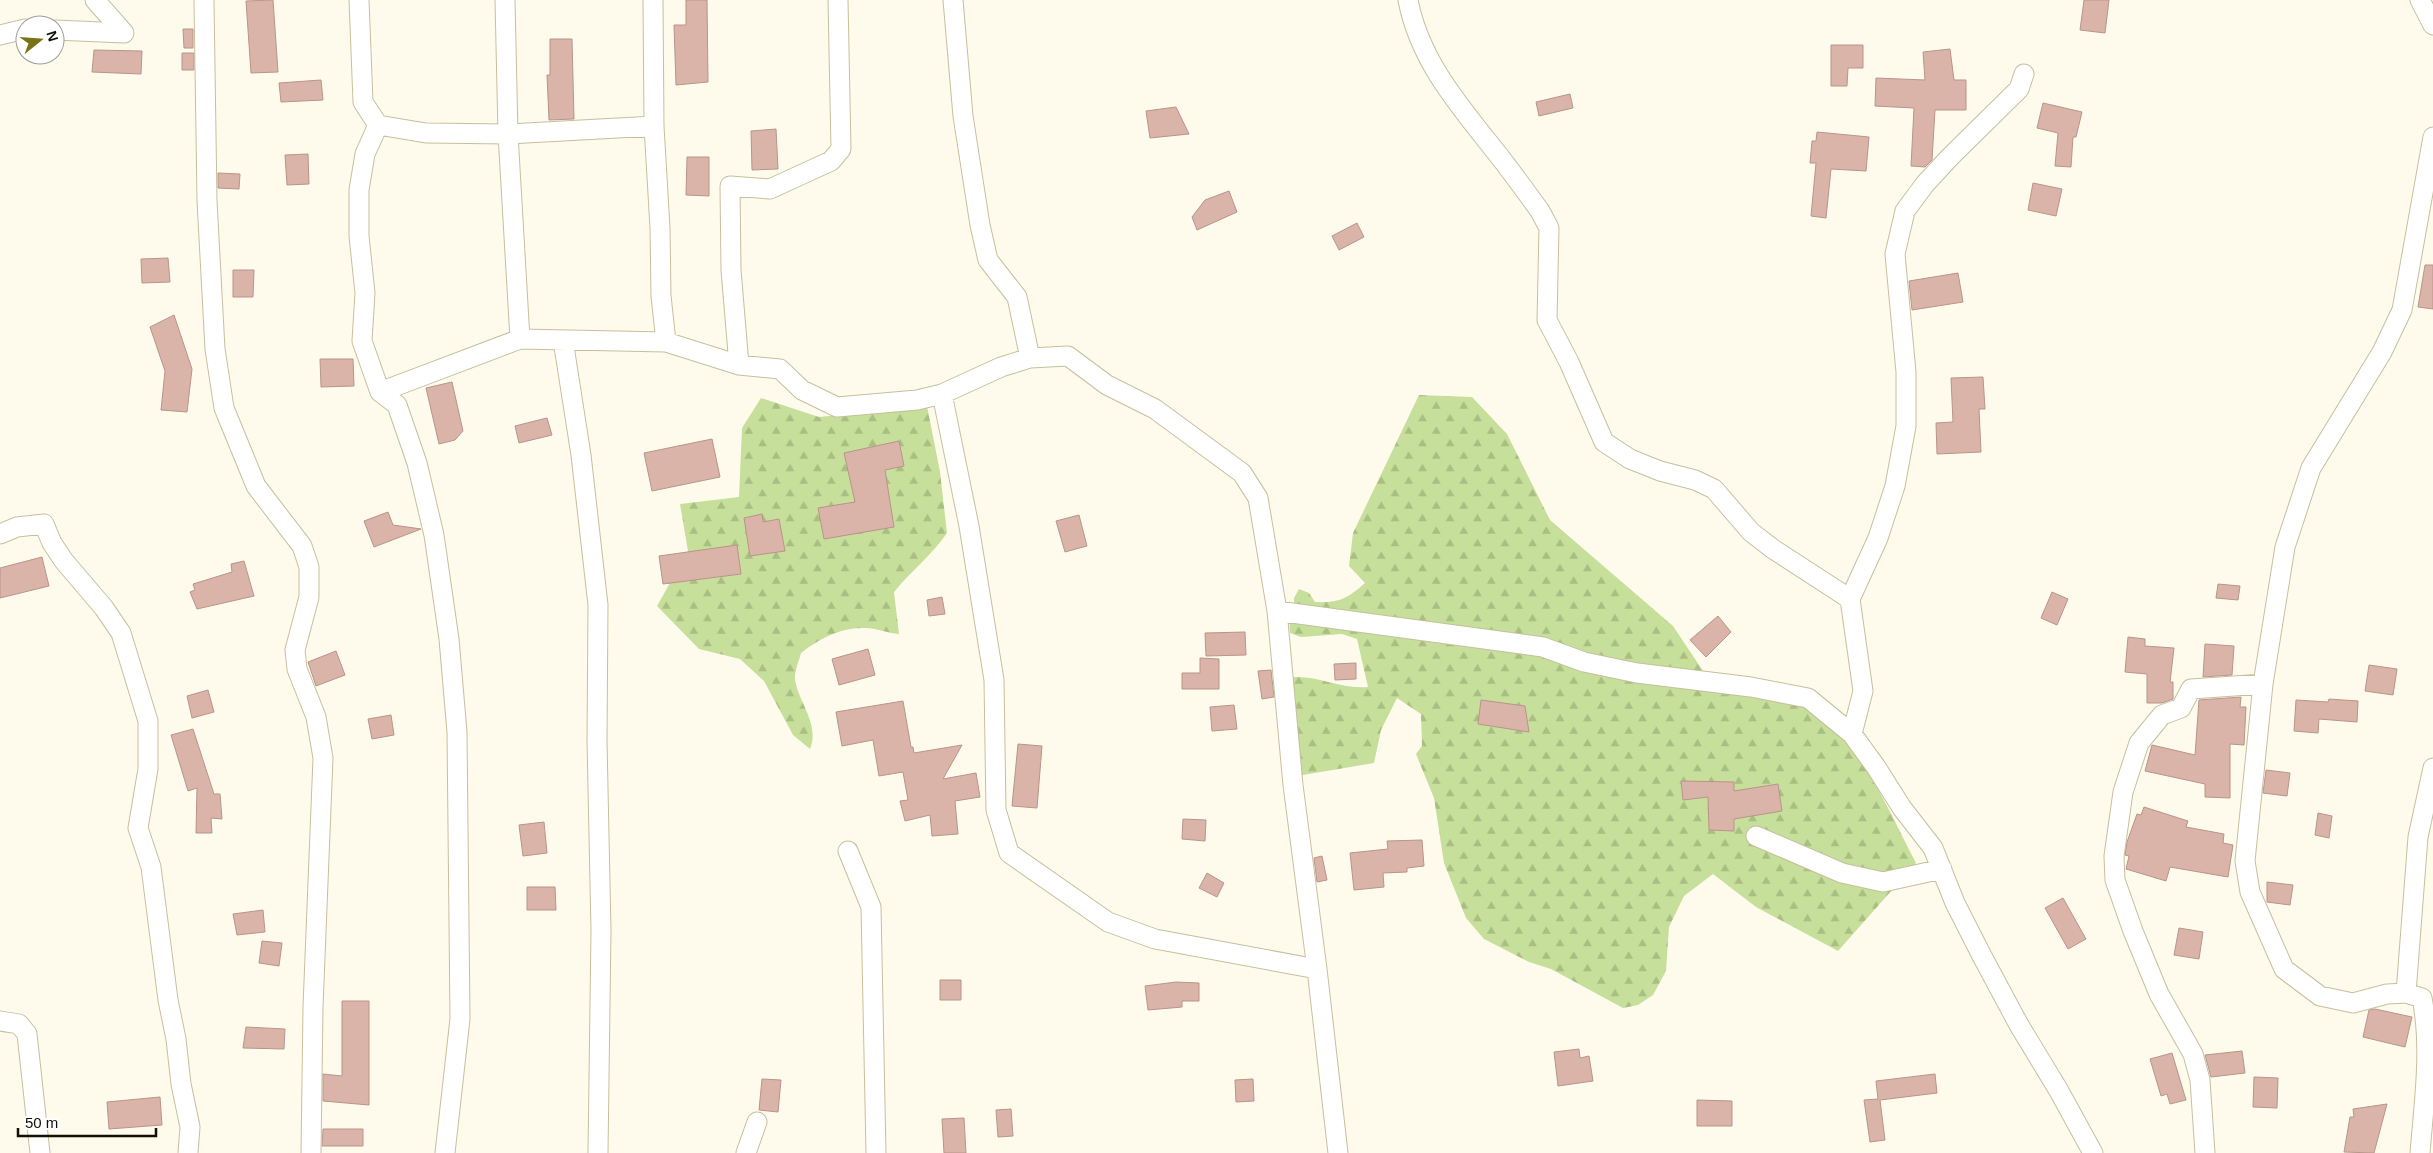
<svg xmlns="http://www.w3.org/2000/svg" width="2433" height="1153" font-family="Helvetica,sans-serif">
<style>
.forest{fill:url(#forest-firs)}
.building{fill:#dbb4a9;stroke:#b99489}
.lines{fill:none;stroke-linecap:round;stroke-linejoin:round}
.street-casing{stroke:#c7bf9c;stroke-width:21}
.street{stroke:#fff;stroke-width:19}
</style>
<defs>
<pattern id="forest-firs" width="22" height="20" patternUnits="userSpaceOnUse" patternTransform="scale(1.25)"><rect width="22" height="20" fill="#c6df9a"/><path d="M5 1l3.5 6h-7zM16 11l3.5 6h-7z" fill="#a9be83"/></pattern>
</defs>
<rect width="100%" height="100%" fill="#fefbed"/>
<path class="forest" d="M 1419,395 L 1472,397 L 1507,434 L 1550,520 L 1673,626 L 1717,692 C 1733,694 1784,696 1796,701 C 1856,729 1887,808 1916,863 L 1838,951 L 1756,907 L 1713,874 L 1684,896 L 1669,927 L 1666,971 L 1653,995 L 1638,1005 L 1623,1008 L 1551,969 L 1529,962 L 1484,939 L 1466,918 L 1444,863 L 1434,798 L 1416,754 L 1422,746 L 1421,714 L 1397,698 L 1381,730 L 1374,763 L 1297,776 L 1286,678 C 1315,673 1340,690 1368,687 L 1357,639 L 1342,634 L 1301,637 L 1290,633 L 1289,610 L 1294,606 L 1294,598 L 1299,589 L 1309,593 L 1315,602 C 1339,603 1347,599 1365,583 L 1349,566 L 1353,533 Z
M 761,398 L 819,417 L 927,406 L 940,472 L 947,533 C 932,555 911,571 894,592 L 899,634 C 888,633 876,628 865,628 C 841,627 819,639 801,653 C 799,661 794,672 795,680 C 799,703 820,725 810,749 L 793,735 L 764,681 L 740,659 L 699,649 L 657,606 L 688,551 L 680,504 L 739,497 L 742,428 Z"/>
<path class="building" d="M 273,0 L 278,72 L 251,73 L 246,1 Z
M 686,0 L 707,0 L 708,82 L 676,85 L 674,25 L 686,25 Z
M 2084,0 L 2109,0 L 2105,33 L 2080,30 Z
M 183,29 L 193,29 L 193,48 L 184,48 Z
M 550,39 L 572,39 L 574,119 L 549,120 L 547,75 L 550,75 Z
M 1831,45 L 1863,45 L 1863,68 L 1848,68 L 1847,86 L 1831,86 Z
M 1950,49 L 1954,80 L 1966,80 L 1966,110 L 1935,110 L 1932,160 L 1925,167 L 1911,166 L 1914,108 L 1875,106 L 1876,78 L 1925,80 L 1923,52 Z
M 94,50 L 142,51 L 141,74 L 92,72 Z
M 182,53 L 194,53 L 194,70 L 182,70 Z
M 321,80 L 323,100 L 281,102 L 279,83 Z
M 1570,94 L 1573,108 L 1539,116 L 1536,102 Z
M 2043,103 L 2082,112 L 2076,137 L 2073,137 L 2071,167 L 2055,166 L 2058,133 L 2037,128 Z
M 1176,107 L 1189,134 L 1150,138 L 1146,111 Z
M 776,129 L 778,169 L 752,170 L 751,131 Z
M 1817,132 L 1869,137 L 1866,171 L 1831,169 L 1826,218 L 1811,216 L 1816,163 L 1810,163 L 1812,141 L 1816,141 Z
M 308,154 L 309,184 L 287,185 L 285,155 Z
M 687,157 L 709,157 L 709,196 L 686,195 Z
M 218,173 L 240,174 L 239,189 L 218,188 Z
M 2033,183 L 2062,189 L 2056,216 L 2028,210 Z
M 1229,191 L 1237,212 L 1197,230 L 1192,217 L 1205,200 Z
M 1357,223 L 1364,237 L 1339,250 L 1332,236 Z
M 168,258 L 170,282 L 142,283 L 141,259 Z
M 2425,265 L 2433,265 L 2433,309 L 2418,307 Z
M 233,270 L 254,270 L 253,297 L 233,297 Z
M 1958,273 L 1963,302 L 1912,310 L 1909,281 Z
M 174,315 L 192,369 L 187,412 L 161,410 L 165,371 L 150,327 Z
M 320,359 L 353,359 L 354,386 L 321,387 Z
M 1983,377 L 1985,409 L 1979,409 L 1981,452 L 1937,454 L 1936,423 L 1953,422 L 1951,378 Z
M 452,382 L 463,431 L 455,440 L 439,444 L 426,388 Z
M 547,418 L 552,435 L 519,443 L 515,426 Z
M 712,439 L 720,477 L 652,491 L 644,453 Z
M 899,441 L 904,466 L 885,470 L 894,527 L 824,539 L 818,508 L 855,502 L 844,453 Z
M 388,512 L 393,525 L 421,529 L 374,547 L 364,521 Z
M 762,514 L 763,522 L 779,519 L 785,551 L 750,556 L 744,518 Z
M 1079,515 L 1087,546 L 1065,552 L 1056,521 Z
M 737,545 L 741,574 L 663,584 L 659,556 Z
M 42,557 L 49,586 L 0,598 L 0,568 Z
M 244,561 L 254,596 L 197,609 L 190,592 L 195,590 L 193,584 L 232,572 L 231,564 Z
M 2218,584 L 2240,586 L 2238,600 L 2216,598 Z
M 2052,592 L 2068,599 L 2057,625 L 2041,618 Z
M 942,597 L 945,614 L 929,616 L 927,600 Z
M 1718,616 L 1731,632 L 1706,657 L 1690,640 Z
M 1245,632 L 1246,655 L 1206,656 L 1205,633 Z
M 2128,637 L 2145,639 L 2145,646 L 2174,648 L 2170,682 L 2173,682 L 2173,699 L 2162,703 L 2147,703 L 2147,674 L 2125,672 Z
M 2205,644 L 2234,646 L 2232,675 L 2203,677 Z
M 868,649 L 875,675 L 839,685 L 832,659 Z
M 336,651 L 345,675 L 316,686 L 308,662 Z
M 1200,658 L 1219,659 L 1219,689 L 1182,689 L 1182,673 L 1200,673 Z
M 1356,663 L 1356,679 L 1335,680 L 1334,664 Z
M 2369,665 L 2397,669 L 2393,695 L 2365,691 Z
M 1271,670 L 1274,697 L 1262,699 L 1258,671 Z
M 208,690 L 214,712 L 192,718 L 187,696 Z
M 2241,697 L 2240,707 L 2246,707 L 2244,745 L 2230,744 L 2230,798 L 2205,797 L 2205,784 L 2145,771 L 2152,745 L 2195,755 L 2199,700 Z
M 2329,699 L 2358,701 L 2357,722 L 2319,719 L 2318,733 L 2294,731 L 2296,700 L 2328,702 Z
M 1481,700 L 1525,706 L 1529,732 L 1478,724 Z
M 903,701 L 911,747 L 913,747 L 914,753 L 962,745 L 943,779 L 976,773 L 980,797 L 955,801 L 958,834 L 932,836 L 930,815 L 905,821 L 900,801 L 908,800 L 903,772 L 879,776 L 873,740 L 842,746 L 836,712 Z
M 1234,705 L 1237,729 L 1212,731 L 1210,707 Z
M 391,715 L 394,735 L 372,739 L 368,719 Z
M 193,729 L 214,794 L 220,794 L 222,819 L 211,818 L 212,833 L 196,833 L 197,788 L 188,791 L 171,735 Z
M 1018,744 L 1042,746 L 1037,808 L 1012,806 Z
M 2266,770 L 2290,773 L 2287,796 L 2263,793 Z
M 1681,781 L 1734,782 L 1734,791 L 1778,784 L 1782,811 L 1734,819 L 1734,831 L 1709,830 L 1708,797 L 1683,800 Z
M 2144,807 L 2188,821 L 2186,827 L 2224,834 L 2223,843 L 2233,845 L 2228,877 L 2170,867 L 2166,881 L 2126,869 L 2129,856 L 2125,855 L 2127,842 L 2137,814 L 2141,815 Z
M 2318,813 L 2332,816 L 2329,838 L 2315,835 Z
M 1183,819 L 1206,820 L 1205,841 L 1182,839 Z
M 544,822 L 547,853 L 523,856 L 519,825 Z
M 1422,840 L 1424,866 L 1407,868 L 1407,872 L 1383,873 L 1384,887 L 1354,890 L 1350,853 L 1388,849 L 1387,841 Z
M 1322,856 L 1327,880 L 1317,882 L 1314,858 Z
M 1207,873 L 1224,883 L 1217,897 L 1199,888 Z
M 2267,882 L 2293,885 L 2290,905 L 2267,902 Z
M 527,887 L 555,887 L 556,910 L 527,910 Z
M 2063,898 L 2086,939 L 2068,949 L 2045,908 Z
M 263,910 L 265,932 L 237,935 L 233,914 Z
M 2179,928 L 2203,932 L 2199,959 L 2174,955 Z
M 262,941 L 282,943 L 279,966 L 259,963 Z
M 940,980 L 961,980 L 961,1000 L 940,1000 Z
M 1176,982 L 1199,983 L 1199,1001 L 1182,1001 L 1182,1007 L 1148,1010 L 1145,986 Z
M 342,1001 L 369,1001 L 369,1105 L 323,1101 L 323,1074 L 342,1076 Z
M 2375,1009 L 2412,1017 L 2405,1047 L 2363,1037 L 2369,1010 Z
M 246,1027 L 285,1029 L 284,1049 L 243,1048 Z
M 1579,1049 L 1580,1058 L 1589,1056 L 1593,1081 L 1558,1086 L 1554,1052 Z
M 2242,1051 L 2245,1073 L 2211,1077 L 2205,1055 Z
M 2172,1053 L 2186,1100 L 2170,1104 L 2167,1094 L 2161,1096 L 2150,1059 Z
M 1935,1074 L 1937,1093 L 1880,1100 L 1885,1140 L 1870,1142 L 1864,1100 L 1878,1099 L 1876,1081 Z
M 2254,1077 L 2278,1078 L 2277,1108 L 2253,1107 Z
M 762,1079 L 781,1080 L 778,1112 L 759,1110 Z
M 1253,1079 L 1254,1101 L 1236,1102 L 1235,1080 Z
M 160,1097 L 162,1125 L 109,1129 L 107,1102 Z
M 1697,1100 L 1732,1101 L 1732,1126 L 1697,1126 Z
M 2387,1104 L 2374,1153 L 2344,1152 L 2350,1117 L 2354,1117 L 2353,1109 Z
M 1011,1109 L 1013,1136 L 998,1137 L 996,1110 Z
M 964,1118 L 966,1153 L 944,1153 L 942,1119 Z
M 323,1129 L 363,1129 L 363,1146 L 322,1146 Z"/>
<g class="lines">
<g class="street-casing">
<path id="street" d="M 95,0 L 124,33
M 204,0 L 207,201 L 215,349 L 224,408 L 256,486 L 302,546 L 309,567 L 309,597 L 295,650 L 297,669 L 316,717 L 323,758 L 313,1007 L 311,1153
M 359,0 L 363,102 L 378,125 L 426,133 L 508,134 L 654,126
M 505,0 L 508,134 L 520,339 L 666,342 L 739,365 L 780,369 L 802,390 L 837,407 L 917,400 L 942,394 L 1001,367 L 1030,358 L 1068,356 L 1107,385 L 1155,409 L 1242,473 L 1258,498 L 1277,611 L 1293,785 L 1317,969 L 1338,1153
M 653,0 L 654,126 L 660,228 L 661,296 L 666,342
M 953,0 L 963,116 L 980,225 L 988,260 L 1017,297 L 1030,358
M 1408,0 C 1419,58 1456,102 1492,147 C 1509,168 1524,189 1540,211 L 1549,228 L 1547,320 L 1569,362 L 1604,442 L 1630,459 L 1660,471 L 1695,480 L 1714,489 L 1751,532 L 1773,549 L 1850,599
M 2420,0 L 2433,25
M 55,30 L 124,33
M 0,35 L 25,29
M 378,125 L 365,154 L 359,190 L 359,236 L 365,293 L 362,341 L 380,392
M 563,340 L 581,455 L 598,605 L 597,741 L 601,930 L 598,1153
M 739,365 L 731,270 L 730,186 L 770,189 L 831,161 L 841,149 L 838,0
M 942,394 L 969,526 L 994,680 L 996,810 L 1009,853 L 1108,922 L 1155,939 L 1317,969
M 0,534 L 17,527 L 44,524 L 52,543 L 64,561 L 104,608 L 121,633 L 148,721 L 148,769 L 138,828 L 151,867 L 168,1000 L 176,1039 L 181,1084 L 190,1127 L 188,1153
M 1277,611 L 1543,647 L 1584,662 L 1637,673 L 1751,687 L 1808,698 L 1852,734 L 1876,767 L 1902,808 L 1933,848 L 1955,903 L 1982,956 L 2019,1025 L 2059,1091 L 2093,1153
M 1852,734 L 1863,691 L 1850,599 L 1878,538 L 1895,486 L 1906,426 L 1906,372 L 1895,254 L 1905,211 L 1925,184 L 1950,157 L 2019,89 L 2024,74
M 1756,836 L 1842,873 L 1883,882 L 1942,869
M 848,851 L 871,907 L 876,1153
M 2406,993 L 2418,837 L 2433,768
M 0,1021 L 19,1024 L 27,1034 L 40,1153
M 445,1153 L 460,1019 L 457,732 L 449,639 L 434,535 L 417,463 L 397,405 L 380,392 L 520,339
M 746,1153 L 757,1122
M 2205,1153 L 2200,1080 L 2193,1054 L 2159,994 L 2133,931 L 2115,880 L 2114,856 L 2123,792 L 2139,743 L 2162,715 L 2181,708 L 2191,689 L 2263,684
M 2420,1153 C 2424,1102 2432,1049 2422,998 L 2406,993 L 2387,994 L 2353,1003 L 2320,996 L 2284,969 L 2250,892 L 2245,861 L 2263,684 L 2285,547 L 2311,468 L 2382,352 L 2402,310 L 2433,137"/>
</g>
<use href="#street" class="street"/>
</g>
<g transform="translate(40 40) rotate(73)"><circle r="24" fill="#ffffff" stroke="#a09f9b"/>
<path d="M0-4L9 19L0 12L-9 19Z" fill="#787316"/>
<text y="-8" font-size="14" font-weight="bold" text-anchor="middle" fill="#120f04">N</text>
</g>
<path d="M18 1128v8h138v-8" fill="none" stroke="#120f04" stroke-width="2.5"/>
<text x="25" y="1128" font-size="15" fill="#120f04" stroke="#ffffff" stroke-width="4" paint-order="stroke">50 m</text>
</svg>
